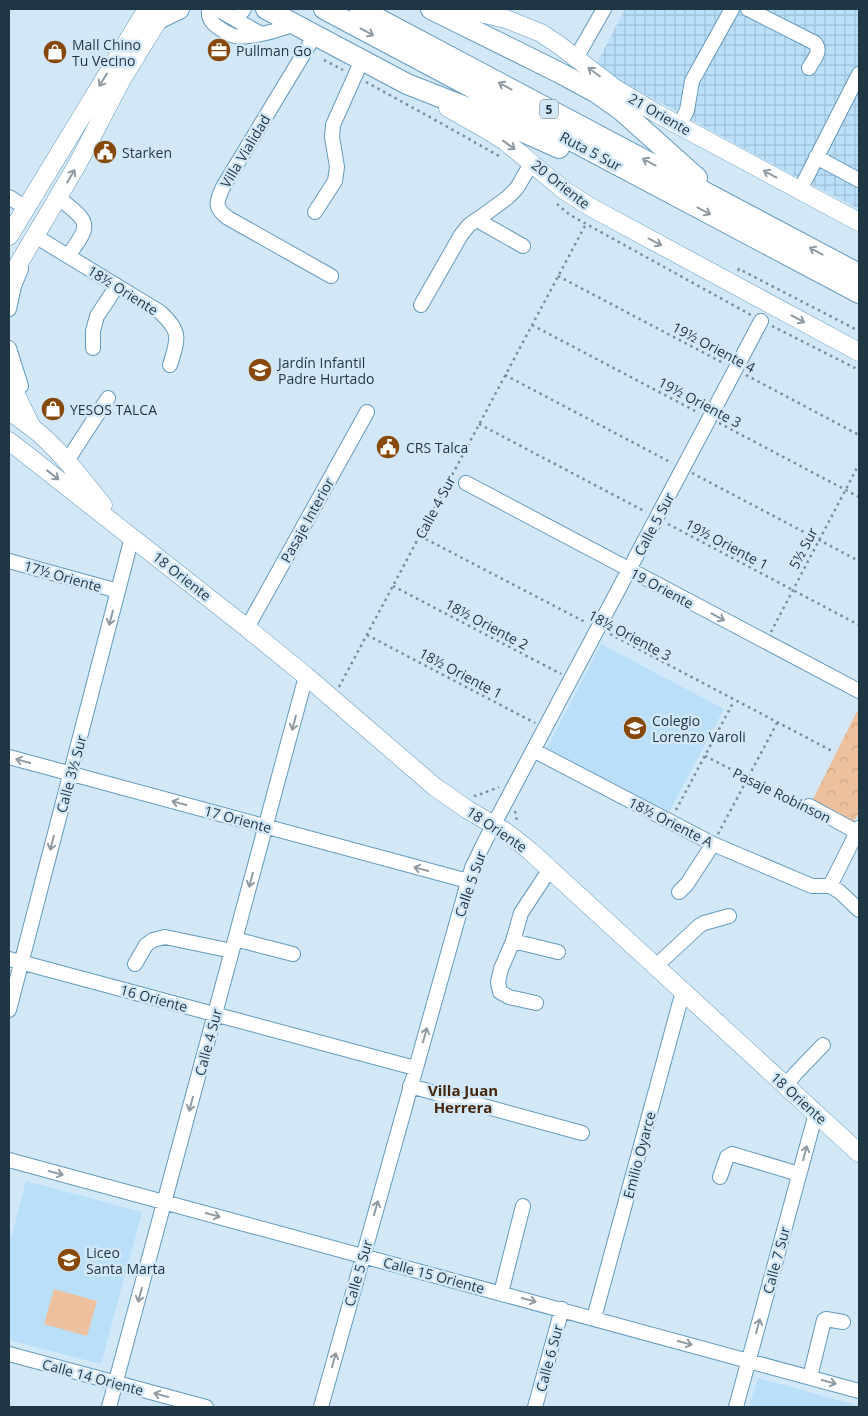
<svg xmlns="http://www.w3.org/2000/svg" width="868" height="1416" font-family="'Open Sans',sans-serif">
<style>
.built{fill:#b9dff9}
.industrial{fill:url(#industrial-grid)}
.park{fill:url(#park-crowns)}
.pitch{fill:#edc09e}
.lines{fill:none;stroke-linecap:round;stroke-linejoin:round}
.minor-casing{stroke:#639abe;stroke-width:16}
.major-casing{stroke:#639abe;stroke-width:19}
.highway-casing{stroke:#639abe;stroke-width:22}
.path{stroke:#788e9d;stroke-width:2.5;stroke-dasharray:2.5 4;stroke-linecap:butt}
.minor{stroke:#fff;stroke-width:14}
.major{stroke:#fff;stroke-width:18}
.highway{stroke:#fff;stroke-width:20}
.oneway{stroke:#8f9aa2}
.labels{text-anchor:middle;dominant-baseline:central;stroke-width:5;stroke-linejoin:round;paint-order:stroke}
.shield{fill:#d2e8f7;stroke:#556b7a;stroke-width:1}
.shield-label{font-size:12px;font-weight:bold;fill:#1f3645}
.poi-label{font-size:14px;fill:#1f3645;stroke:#d2e8f7;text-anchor:start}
.street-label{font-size:14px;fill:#1f3645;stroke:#d2e8f7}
.neighbourhood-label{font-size:15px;font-weight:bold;fill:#46270d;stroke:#d2e8f7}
</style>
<defs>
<pattern id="industrial-grid" width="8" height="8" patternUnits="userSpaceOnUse" patternTransform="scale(1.25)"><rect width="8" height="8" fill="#b9dff9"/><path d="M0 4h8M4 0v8" fill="none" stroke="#9fc0d7"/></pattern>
<pattern id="park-crowns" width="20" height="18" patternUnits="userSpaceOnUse" patternTransform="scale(1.25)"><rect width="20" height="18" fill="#edc09e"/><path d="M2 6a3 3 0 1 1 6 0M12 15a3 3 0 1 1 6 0" fill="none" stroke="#cba689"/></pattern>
</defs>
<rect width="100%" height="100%" fill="#d2e8f7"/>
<path class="built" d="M 601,644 L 724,709 L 669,812 L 547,748 Z
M 26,1181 L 142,1212 L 101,1364 L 9,1340 L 9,1246 Z
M 758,1378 L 859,1406 L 859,1407 L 749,1407 Z"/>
<path class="industrial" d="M 625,9 L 859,9 L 859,209 L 782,169 L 595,67 Z"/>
<path class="park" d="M 857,711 L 859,712 L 859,812 L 852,826 L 811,803 Z"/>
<path class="pitch" d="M 54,1289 L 97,1301 L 87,1336 L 44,1324 Z"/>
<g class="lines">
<g class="minor-casing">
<path id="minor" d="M 209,9 C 208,19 212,23 219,28 C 236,40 242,37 261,34 C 273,32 284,28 295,24
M 217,9 L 261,34
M 748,9 L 815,43 C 822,52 813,60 809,68
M 236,20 L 244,9
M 315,35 L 223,187 C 216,202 214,208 228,218 L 331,276
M 576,58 L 604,9
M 679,126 L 687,110 L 692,81 L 732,9
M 816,157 L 859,180
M 800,190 L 859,74
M 9,197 L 26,208
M 58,197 C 89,223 93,222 68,256
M 315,212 L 335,181 L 337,167 L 332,137 L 333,125 L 362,60
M 477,220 L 523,246
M 35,236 L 160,312 C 182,332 178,339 170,365
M 421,305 L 461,235 L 469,225 L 485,214 L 507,198 L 517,188 L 532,162
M 9,309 L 14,286 L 21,269
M 9,348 L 21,386
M 93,348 L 93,331 L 97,316 L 117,286
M 67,461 L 108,398
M 466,483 L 859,691
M 9,561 L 118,591
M 247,628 L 367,412
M 533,750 L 713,844 L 812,886 L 830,886 L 840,892 L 859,910
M 9,757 L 468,881
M 809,806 L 859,833
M 830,886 L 859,828
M 679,892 L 687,884 L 713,844
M 235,939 L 293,954
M 513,941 L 558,952
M 9,959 L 415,1068
M 135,964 L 146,945 L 153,940 L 165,937 L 232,951
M 656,966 L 699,926 L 704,923 L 729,916
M 536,1003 L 509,997 L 500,992 L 498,982 L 501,969 L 513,941 L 521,913 L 550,869
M 9,1010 L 132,537
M 410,1086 L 582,1133
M 786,1086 L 795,1074 L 823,1045
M 9,1160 L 859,1391
M 720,1177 L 727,1157 L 732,1154 L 799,1174
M 501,1293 L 523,1206
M 594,1318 L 683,991
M 9,1354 L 206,1407
M 810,1377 L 824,1320 L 826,1319 L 843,1322
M 109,1407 L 306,676
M 321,1407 L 472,868 L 485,841 L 761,321
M 535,1407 L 562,1309
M 736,1407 L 816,1113"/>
</g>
<g class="major-casing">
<path id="major" d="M 463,9 L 506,19 L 541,33 L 559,45 L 616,89 L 656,113 L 859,222
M 448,108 L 487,130 L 506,142 L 565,191 L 594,209 L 859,352
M 9,236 L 147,9
M 9,280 L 77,165 L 122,79 L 165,9
M 9,376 L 15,393 L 31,426
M 9,411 C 19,418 30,426 40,434 C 64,455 83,481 103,505
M 9,441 L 247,628 L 306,676 L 435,787 L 468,810 L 506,832 L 530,851 L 859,1153"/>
</g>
<g class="highway-casing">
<path id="highway" d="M 266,9 L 407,84 L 481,113 L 559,148
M 324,9 L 859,293
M 360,9 L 859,274
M 431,9 L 562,74 L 597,93 L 621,110 L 697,178
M 160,18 L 179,9"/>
</g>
<path class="path" d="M 324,60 L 343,70
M 366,82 L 446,126 L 499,156
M 557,204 L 570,215 L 751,315
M 738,271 L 739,269 L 859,331
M 558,276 L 725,364
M 532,325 L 699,413
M 772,326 L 859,370
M 505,375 L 672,463
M 746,375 L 859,435
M 719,423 L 859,497
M 479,424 L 646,512
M 692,473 L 859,561
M 668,524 L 859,625
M 420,536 L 587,623
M 393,586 L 561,674
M 771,632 L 859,464
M 610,634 L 832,751
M 367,635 L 535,723
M 339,687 L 586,224
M 705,756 L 797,803
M 474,795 L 476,796 L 499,787
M 676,810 L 734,701
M 515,811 L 517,821 L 519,823
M 718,834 L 777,723"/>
<use href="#minor" class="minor"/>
<use href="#major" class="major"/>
<use href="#highway" class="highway"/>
</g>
<defs><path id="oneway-shaft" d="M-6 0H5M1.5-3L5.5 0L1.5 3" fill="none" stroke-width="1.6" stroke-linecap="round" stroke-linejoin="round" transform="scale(1.25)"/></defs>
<g class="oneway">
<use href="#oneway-shaft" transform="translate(367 32) rotate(28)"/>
<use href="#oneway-shaft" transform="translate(594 72) rotate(-143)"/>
<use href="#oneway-shaft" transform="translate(103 80) rotate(122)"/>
<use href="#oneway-shaft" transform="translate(505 86) rotate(-152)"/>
<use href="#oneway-shaft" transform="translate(509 145) rotate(36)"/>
<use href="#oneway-shaft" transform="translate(649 162) rotate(-152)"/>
<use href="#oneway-shaft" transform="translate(770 174) rotate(-152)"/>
<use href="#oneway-shaft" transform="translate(71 176) rotate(-59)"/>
<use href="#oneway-shaft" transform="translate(704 211) rotate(28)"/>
<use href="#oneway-shaft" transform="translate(655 242) rotate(28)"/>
<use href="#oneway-shaft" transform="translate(816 251) rotate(-152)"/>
<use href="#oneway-shaft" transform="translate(798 319) rotate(28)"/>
<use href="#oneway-shaft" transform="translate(53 475) rotate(38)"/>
<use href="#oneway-shaft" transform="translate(718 617) rotate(28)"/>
<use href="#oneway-shaft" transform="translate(111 618) rotate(105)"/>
<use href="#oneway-shaft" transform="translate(294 723) rotate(105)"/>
<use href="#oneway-shaft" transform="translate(23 761) rotate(-165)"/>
<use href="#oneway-shaft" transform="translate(179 803) rotate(-165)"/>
<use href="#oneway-shaft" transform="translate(52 843) rotate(105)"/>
<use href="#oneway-shaft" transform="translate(421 869) rotate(-165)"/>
<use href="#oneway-shaft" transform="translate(251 880) rotate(105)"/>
<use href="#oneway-shaft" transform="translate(425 1035) rotate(-74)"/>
<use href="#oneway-shaft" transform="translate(191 1104) rotate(105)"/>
<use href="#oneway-shaft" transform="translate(805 1153) rotate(-75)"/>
<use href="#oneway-shaft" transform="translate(56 1173) rotate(15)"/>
<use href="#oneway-shaft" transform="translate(376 1208) rotate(-74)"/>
<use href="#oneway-shaft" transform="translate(213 1215) rotate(15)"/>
<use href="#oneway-shaft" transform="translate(140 1295) rotate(105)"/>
<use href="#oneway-shaft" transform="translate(529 1300) rotate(15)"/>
<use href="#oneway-shaft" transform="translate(758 1326) rotate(-75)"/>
<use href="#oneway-shaft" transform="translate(685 1343) rotate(15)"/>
<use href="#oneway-shaft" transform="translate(334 1360) rotate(-74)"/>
<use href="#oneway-shaft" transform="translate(829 1382) rotate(15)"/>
<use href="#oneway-shaft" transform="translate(161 1395) rotate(-165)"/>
</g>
<defs>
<g id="office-disc" transform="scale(1.25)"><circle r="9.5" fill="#87490a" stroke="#d2e8f7"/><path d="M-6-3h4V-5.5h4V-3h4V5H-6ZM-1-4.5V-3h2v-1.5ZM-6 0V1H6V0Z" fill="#fff"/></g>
<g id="shop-disc" transform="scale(1.25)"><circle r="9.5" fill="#87490a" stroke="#d2e8f7"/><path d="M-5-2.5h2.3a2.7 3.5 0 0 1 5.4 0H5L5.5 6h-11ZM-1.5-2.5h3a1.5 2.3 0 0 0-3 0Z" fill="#fff"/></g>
<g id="civic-disc" transform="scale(1.25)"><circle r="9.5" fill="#87490a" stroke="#d2e8f7"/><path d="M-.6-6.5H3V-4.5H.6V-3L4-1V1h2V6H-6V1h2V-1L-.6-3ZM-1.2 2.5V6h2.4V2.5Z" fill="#fff"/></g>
<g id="school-disc" transform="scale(1.25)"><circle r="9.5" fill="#87490a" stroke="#d2e8f7"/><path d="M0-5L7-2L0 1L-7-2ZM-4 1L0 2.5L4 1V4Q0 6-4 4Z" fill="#fff"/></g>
</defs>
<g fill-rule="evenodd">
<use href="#office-disc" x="219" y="50"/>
<use href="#shop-disc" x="55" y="52"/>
<use href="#civic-disc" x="105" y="152"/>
<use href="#school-disc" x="260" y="370"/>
<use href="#shop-disc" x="53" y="409"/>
<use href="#civic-disc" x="388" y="447"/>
<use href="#school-disc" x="635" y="728"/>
<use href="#school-disc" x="69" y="1260"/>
</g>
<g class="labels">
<rect class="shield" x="540" y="99.5" width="18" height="19" rx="4"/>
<g class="shield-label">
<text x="549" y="109">5</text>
</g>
<g class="poi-label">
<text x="72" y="44">Mall Chino<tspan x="72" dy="16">Tu Vecino</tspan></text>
<text x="236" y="50">Pullman Go</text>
<text x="122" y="152">Starken</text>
<text x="278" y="362">Jardín Infantil<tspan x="278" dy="16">Padre Hurtado</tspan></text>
<text x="70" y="409">YESOS TALCA</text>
<text x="406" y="447">CRS Talca</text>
<text x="652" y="720">Colegio<tspan x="652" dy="16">Lorenzo Varoli</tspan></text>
<text x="86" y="1252">Liceo<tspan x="86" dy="16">Santa Marta</tspan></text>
</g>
<g class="street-label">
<text transform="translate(660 114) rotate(30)">21 Oriente</text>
<text transform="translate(245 151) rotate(-59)">Villa Vialidad</text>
<text transform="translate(591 151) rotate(28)">Ruta 5 Sur</text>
<text transform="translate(561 184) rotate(38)">20 Oriente</text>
<text transform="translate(123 290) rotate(32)">18½ Oriente</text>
<text transform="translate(714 347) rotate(28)">19½ Oriente 4</text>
<text transform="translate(700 402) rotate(28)">19½ Oriente 3</text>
<text transform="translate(435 507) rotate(-62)">Calle 4 Sur</text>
<text transform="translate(307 520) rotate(-61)">Pasaje Interior</text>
<text transform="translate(654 524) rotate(-62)">Calle 5 Sur</text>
<text transform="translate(727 544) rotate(28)">19½ Oriente 1</text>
<text transform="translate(803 548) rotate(-62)">5½ Sur</text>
<text transform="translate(63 576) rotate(16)">17½ Oriente</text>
<text transform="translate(182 576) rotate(38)">18 Oriente</text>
<text transform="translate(662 588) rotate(28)">19 Oriente</text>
<text transform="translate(487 624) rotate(28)">18½ Oriente 2</text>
<text transform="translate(630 635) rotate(28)">18½ Oriente 3</text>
<text transform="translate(461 673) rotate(28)">18½ Oriente 1</text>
<text transform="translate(71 774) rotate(-75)">Calle 3½ Sur</text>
<text transform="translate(782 795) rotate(26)">Pasaje Robinson</text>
<text transform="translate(238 819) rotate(15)">17 Oriente</text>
<text transform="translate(671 822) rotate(27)">18½ Oriente A</text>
<text transform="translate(497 829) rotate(34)">18 Oriente</text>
<text transform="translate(470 884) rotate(-71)">Calle 5 Sur</text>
<text transform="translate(154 998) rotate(15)">16 Oriente</text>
<text transform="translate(208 1042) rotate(-75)">Calle 4 Sur</text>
<text transform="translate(799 1098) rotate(42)">18 Oriente</text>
<text transform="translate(639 1155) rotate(-75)">Emilio Oyarce</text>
<text transform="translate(776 1260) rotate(-75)">Calle 7 Sur</text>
<text transform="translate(358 1273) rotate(-74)">Calle 5 Sur</text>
<text transform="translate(434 1275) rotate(15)">Calle 15 Oriente</text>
<text transform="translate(549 1358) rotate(-75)">Calle 6 Sur</text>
<text transform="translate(93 1377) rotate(15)">Calle 14 Oriente</text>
</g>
<g class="neighbourhood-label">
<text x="463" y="1090">Villa Juan<tspan x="463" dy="17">Herrera</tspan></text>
</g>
</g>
<rect width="868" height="1416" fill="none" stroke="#1f3645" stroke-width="20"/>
</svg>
